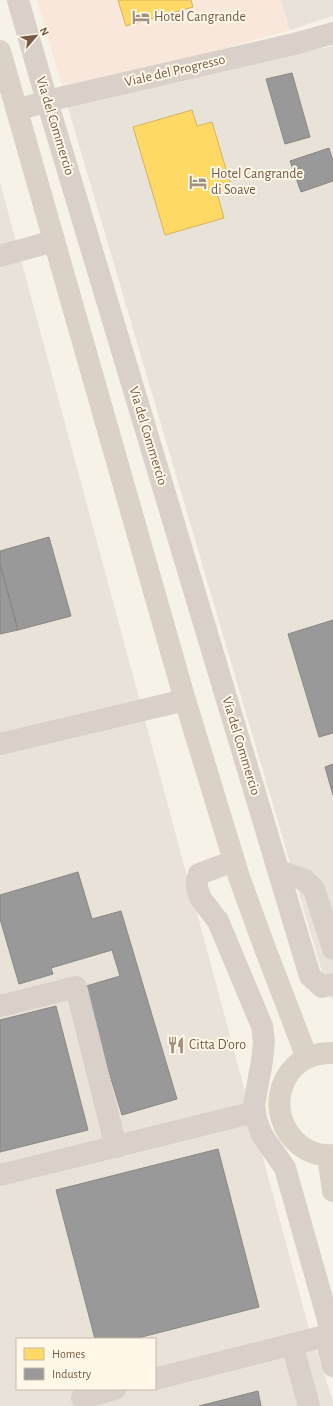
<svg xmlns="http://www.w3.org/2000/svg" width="333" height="1406" font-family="'Alegreya Sans',sans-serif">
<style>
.commercial{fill:#f8e7da}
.industrial{fill:#e9e2d9;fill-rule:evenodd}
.homes{fill:#ffd966;stroke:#d6b35d}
.industry{fill:#999;stroke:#8e8680}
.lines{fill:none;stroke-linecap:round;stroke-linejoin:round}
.minor{stroke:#d8d0c9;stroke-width:22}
.major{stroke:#dad2c6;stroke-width:22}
.labels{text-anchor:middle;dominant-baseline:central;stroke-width:4;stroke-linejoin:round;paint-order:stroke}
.poi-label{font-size:14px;fill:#755b47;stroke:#fff8e8;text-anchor:start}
.street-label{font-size:14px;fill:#755b47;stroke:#fff8e8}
</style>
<rect width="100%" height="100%" fill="#f7f2e7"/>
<path class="commercial" d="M 37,0 L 281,0 L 290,30 L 64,93 Z"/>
<path class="industrial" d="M 281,0 L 333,0 L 333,16 L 290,30 Z
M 333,46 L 333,998 L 330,999 L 66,101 Z
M 0,182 L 308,1325 L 333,1401 L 333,1406 L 0,1406 ZM 17,1339 L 155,1339 L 155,1389 L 17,1389 Z"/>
<path class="homes" d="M 118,0 L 191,0 L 193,7 L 126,26 Z
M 192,110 L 197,126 L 212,122 L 232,189 L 217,193 L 224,218 L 165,235 L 133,127 Z"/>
<path class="industry" d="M 292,73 L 310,137 L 285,144 L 266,79 Z
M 329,148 L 333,161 L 333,181 L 301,192 L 290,161 Z
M 49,537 L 71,616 L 18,630 L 0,564 L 0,551 Z
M 0,564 L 18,630 L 0,634 Z
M 333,620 L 333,733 L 319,737 L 288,634 Z
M 333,764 L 333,795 L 325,767 Z
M 78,872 L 92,919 L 121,911 L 177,1099 L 122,1115 L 83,987 L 120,976 L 112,950 L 51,968 L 53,974 L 19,984 L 0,919 L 0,895 Z
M 56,1006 L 88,1130 L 0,1152 L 0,1020 Z
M 218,1149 L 259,1307 L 134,1339 L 95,1339 L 56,1190 Z
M 258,1391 L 261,1406 L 199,1406 Z"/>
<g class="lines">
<path class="minor" d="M 18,0 L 47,101 L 310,976 L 322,987 L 333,984
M 17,110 L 47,101 L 294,44 L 333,33
M 0,256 L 54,241
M 0,744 L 185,700
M 234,861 L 199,874 L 197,881 L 197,888 L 201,899 L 218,921 L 262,1026 L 264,1041 L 262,1061 L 254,1105 L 256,1119 L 262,1135 L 285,1168 L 332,1334
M 279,871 L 305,880 L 314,889 L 333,949
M 0,1006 L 76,987 L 116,1147
M 0,1175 L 255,1112
M 325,1336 L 333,1366
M 292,1344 L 309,1406
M 155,1379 L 333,1334
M 82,1398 L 115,1389"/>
<path class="major" d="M 0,51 L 185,700 L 239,877 L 263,943 L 307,1058
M 333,1053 C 281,1050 260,1115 301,1146 C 310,1153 322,1156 333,1155
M 328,1156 L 333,1191"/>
</g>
<defs>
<g id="hotel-bare" transform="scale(1.38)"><path d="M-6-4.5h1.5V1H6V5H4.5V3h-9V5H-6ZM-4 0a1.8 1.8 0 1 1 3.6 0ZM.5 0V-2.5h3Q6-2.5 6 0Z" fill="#a2907f" stroke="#fff8e8" stroke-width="2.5" paint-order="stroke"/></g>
<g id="restaurant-bare" transform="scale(1.38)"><path d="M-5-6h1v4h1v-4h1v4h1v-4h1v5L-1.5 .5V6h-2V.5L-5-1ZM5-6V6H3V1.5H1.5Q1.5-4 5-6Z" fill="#a2907f" stroke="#fff8e8" stroke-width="2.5" paint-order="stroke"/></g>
</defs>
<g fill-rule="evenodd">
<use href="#hotel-bare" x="141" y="17"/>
<use href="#hotel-bare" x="198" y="182"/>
<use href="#restaurant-bare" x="176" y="1045"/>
</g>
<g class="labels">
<g class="poi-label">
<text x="154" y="17">Hotel Cangrande</text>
<text x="211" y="174">Hotel Cangrande<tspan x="211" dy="16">di Soave</tspan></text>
<text x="189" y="1045">Citta D'oro</text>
</g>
<g class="street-label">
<text transform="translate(175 71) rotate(-13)">Viale del Progresso</text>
<text transform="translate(55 126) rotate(73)">Via del Commercio</text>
<text transform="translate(148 436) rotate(73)">Via del Commercio</text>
<text transform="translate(241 746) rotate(73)">Via del Commercio</text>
</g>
</g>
<rect x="16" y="1338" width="140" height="52" fill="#fff8e8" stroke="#c8b9a8"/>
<rect x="24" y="1348" width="20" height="12" fill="#ffd966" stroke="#c8b9a8"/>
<text x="52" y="1358" font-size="12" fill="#755b47">Homes</text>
<rect x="24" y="1368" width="20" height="12" fill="#999999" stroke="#c8b9a8"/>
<text x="52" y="1378" font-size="12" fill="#755b47">Industry</text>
<g transform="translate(36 36) rotate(62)" stroke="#fff8e8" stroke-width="3" paint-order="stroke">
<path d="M0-3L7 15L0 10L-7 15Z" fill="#755b47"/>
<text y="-6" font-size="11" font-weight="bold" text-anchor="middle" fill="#755b47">N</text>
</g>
</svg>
